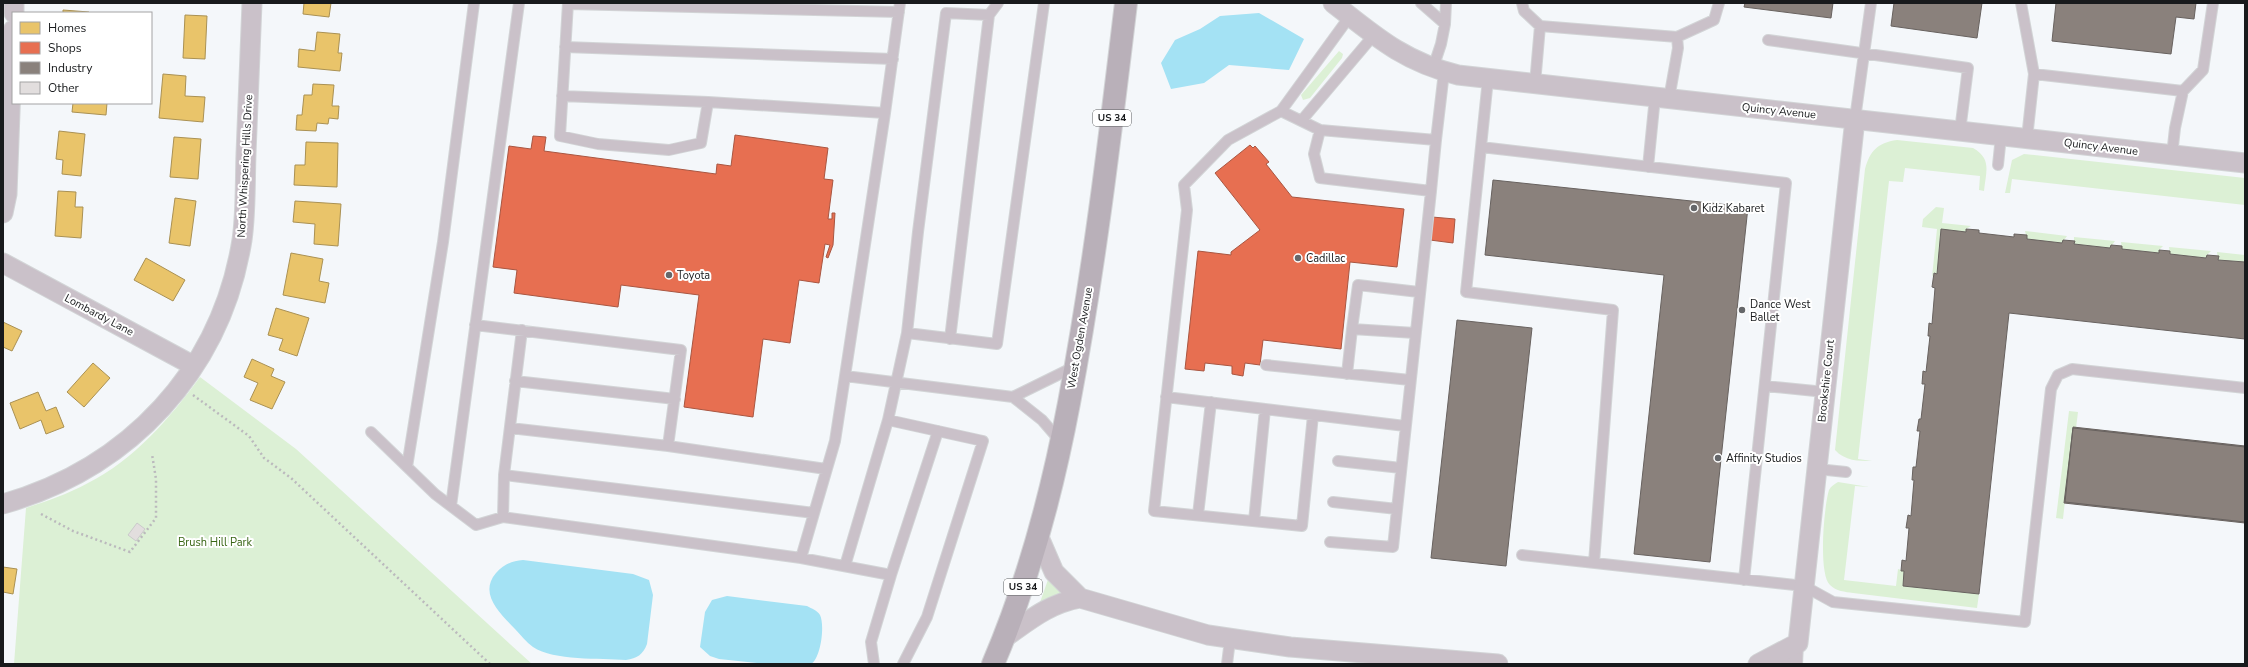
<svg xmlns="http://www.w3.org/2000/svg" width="2248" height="667" font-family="'Nunito Sans',sans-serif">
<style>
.green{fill:#dcf0d5}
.water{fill:#a4e2f4}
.homes{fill:#e9c46a;stroke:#aa9153}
.shops{fill:#e76f51;stroke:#a95641}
.industry{fill:#8a817c;stroke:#68625f}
.building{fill:#e2dede;stroke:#cacacb}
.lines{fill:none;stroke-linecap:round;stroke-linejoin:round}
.service-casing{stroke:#d2d4d6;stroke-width:12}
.minor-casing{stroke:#d2d4d6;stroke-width:21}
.primary-casing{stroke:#d2d4d6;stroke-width:24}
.path{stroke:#bbb9bd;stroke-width:2.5;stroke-dasharray:2 3;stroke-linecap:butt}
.service{stroke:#cac1c9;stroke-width:10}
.minor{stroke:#cac1c9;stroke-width:19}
.primary{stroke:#b9b0b9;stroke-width:22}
.poi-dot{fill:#65676a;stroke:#fff;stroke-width:1.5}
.labels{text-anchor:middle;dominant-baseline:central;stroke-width:4;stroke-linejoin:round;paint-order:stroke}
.shield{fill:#fff;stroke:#5d5f60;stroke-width:1}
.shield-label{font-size:10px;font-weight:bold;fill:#181a1c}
.street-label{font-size:11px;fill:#181a1c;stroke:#fff}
.poi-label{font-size:11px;fill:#181a1c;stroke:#fff;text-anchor:start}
.park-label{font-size:11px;fill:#386514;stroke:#fff}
</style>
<rect width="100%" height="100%" fill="#f4f7fa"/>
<path class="green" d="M 1339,51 L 1343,54 L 1342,58 L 1310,98 L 1303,100 L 1301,95 Z
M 1897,140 L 1973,148 C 1992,159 1986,171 1984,191 L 1979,190 L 1980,176 L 1905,168 L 1903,182 L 1889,181 L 1858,459 L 1872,461 C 1858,461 1845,461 1835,450 L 1865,169 C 1870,151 1877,143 1897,140 Z
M 2024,154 L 2245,178 L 2245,205 L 2012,179 L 2010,193 L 2005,193 L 2012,160 Z
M 1936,207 L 1944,208 L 1942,223 L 1971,226 L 1966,229 L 1966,232 L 1941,230 L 1937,274 L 1934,273 L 1932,277 L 1937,229 L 1922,227 L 1923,219 Z
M 2025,231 L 2067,236 L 2062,243 L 2027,239 Z
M 2074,237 L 2115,241 L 2110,248 L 2074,244 Z
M 2121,242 L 2163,246 L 2159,250 L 2159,253 L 2122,249 Z
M 2169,247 L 2211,251 L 2207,255 L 2206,258 L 2170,254 Z
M 2217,252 L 2245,255 L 2245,262 L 2218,260 Z
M 200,377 L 296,449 L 532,664 L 14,664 L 26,508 C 47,501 68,494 88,483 C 134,460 170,418 200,377 Z
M 2069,411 L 2078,412 L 2076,428 L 2073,428 L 2063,519 L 2056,518 Z
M 1838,482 L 1869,487 L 1855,486 L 1844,580 L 1896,586 L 1898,569 L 1904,571 L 1903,586 L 1979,594 L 1977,608 L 1853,593 C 1845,592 1836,591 1830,585 C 1818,574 1824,506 1829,490 C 1831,486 1835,484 1838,482 Z
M 1050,574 L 1070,595 L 1038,608 Z"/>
<path class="water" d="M 1259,13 L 1304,39 L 1289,70 L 1229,65 L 1204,83 L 1171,89 L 1161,63 L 1175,40 L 1200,29 L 1220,16 Z
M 523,560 L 633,574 L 649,580 L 653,595 L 647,644 C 643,655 637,658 626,660 C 600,658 554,661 533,647 C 526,642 521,635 515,629 C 501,614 478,594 496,573 C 504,564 512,561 523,560 Z
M 727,596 L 807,606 C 812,609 817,610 820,615 C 825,625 821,658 811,664 L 767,664 L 719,659 L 710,656 L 700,647 L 705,612 L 712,600 Z"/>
<path class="homes" d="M 304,3 L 331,3 L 329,17 L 303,14 Z
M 63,10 L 89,12 L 89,13 L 63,13 Z
M 185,15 L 207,16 L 205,59 L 183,58 Z
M 317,32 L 340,34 L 338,53 L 342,53 L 340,71 L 298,67 L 299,49 L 315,51 Z
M 163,74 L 186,76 L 185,96 L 205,97 L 203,122 L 159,118 Z
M 313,84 L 334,85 L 332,106 L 339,106 L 338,119 L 329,118 L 328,124 L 317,123 L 316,131 L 296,130 L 297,115 L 302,115 L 304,95 L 312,95 Z
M 73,103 L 107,103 L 106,115 L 72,112 Z
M 59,131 L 85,134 L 81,176 L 62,174 L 63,160 L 56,159 Z
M 174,137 L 201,139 L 198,179 L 170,177 Z
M 306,142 L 338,143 L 337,187 L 294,185 L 295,165 L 305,165 Z
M 58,191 L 76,192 L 75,207 L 83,207 L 81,238 L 55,236 Z
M 175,198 L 196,201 L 190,246 L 169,243 Z
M 295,201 L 341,204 L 338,246 L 314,244 L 315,224 L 293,222 Z
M 291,253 L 323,259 L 319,281 L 329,283 L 325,303 L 283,295 Z
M 146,258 L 185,280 L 173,301 L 134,280 Z
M 276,308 L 309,318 L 297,356 L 279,350 L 283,339 L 268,335 Z
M 3,322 L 22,331 L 12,351 L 3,347 Z
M 252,359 L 274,369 L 271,376 L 285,382 L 272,409 L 250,400 L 258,383 L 244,377 Z
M 93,363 L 110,378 L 84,407 L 67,392 Z
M 38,392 L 46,411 L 56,407 L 64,427 L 46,434 L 41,420 L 20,429 L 10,403 Z
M 3,567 L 17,569 L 13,594 L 3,592 Z"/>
<path class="shops" d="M 735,135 L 828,148 L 824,179 L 833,180 L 828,219 L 832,219 L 832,213 L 835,213 L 833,245 L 828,258 L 826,257 L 830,245 L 825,244 L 819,283 L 799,280 L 790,343 L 763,339 L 753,417 L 684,407 L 699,295 L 621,285 L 618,307 L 514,293 L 517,270 L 493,267 L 509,146 L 531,149 L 533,136 L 546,137 L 544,151 L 716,174 L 717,164 L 731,166 Z
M 1250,145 L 1253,148 L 1255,146 L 1269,162 L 1266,164 L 1292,197 L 1404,209 L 1397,267 L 1350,262 L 1341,349 L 1263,340 L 1260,365 L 1245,363 L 1243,376 L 1232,374 L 1232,366 L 1205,363 L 1204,371 L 1185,369 L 1198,251 L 1231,255 L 1231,252 L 1260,230 L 1215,173 Z
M 1432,217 L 1455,219 L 1453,243 L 1430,240 Z"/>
<path class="industry" d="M 1745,3 L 1833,3 L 1831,18 L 1744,7 Z
M 1894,3 L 1982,3 L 1977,38 L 1891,26 Z
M 2053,3 L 2196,3 L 2194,19 L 2176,17 L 2171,54 L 2052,41 L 2056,3 Z
M 1493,180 L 1748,207 L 1710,562 L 1634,554 L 1664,275 L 1485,255 Z
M 1941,229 L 1966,232 L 1966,229 L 1979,230 L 1979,233 L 2014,237 L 2014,234 L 2027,235 L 2027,239 L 2062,243 L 2063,240 L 2075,241 L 2074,244 L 2110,248 L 2111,245 L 2122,246 L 2122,249 L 2159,253 L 2159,250 L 2170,251 L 2170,254 L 2206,258 L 2207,255 L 2219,256 L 2218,260 L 2245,262 L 2245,339 L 2009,313 L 1979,594 L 1903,586 L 1904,571 L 1901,571 L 1902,560 L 1906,561 L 1909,528 L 1906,528 L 1908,515 L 1911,516 L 1914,480 L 1912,480 L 1913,467 L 1916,467 L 1920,431 L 1917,431 L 1919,419 L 1921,419 L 1925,384 L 1922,384 L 1923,371 L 1926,372 L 1930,336 L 1928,336 L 1929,323 L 1932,324 L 1935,288 L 1932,287 L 1934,273 L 1937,274 Z
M 1457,320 L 1532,328 L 1506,566 L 1431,558 Z
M 2073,427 L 2245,446 L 2245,522 L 2065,502 Z
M 2073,428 L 2245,447 L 2245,523 L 2064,503 Z"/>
<path class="building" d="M 137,523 L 145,529 L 136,541 L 128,535 Z"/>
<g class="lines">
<g class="service-casing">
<path id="service" d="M 568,3 L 560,136 L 598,144 L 669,150 L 701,143 L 708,102 L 885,113 L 900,3
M 1421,3 L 1445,24 L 1441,44 L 1433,68
M 1522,3 L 1524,11 L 1540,26
M 2021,3 L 2034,74
M 568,4 L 899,12
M 1445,24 L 1446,3
M 1677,37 L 1714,20 L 1719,3
M 1768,40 L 1968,68 L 1960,131
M 565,47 L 893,59
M 1488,79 L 1466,292 L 1613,310 L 1594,563
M 1535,84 L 1540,26 L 1677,37 L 1678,48 L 1669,99
M 2183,91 L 2203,70 L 2213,3
M 562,96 L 708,102
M 1281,111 L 1320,130 L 1436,140 L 1444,72
M 1855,119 L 1871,3
M 1302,120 L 1373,36
M 1320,130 L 1314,154 L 1320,178 L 1431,191 L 1436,140
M 2027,138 L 2034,74 L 2183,91 L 2175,128 L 2172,155
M 1481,147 L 1786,183 L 1744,580
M 1998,165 L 2001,136
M 1648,167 L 1655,97
M 475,325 L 681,350 L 668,446 L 826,469
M 1352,329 L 1358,285 L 1419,292
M 907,333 L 918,232 L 946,13 L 989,15 L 998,3
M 950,339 L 989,15
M 1266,365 L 1410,380
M 1347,374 L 1352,329 L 1415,333
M 845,376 L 885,113
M 515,381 L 675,399
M 1765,386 L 1825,392
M 1013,397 L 1076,366
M 1166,397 L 1405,426
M 1313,415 L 1302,526 L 1154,511 L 1187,210 L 1184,185 L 1228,140 L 1281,111 L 1350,16
M 510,428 L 668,446
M 371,432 L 435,494 L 476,525 L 503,517 L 801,558 L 835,441 L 845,376 L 1013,397 L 1042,420 L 1061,442
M 1338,461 L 1401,468
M 407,467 L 443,242 L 474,3
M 1817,469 L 1846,472
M 504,475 L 522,330
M 1333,502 L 1397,509
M 451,506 L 519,3
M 1198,515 L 1211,402
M 503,517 L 504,475 L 814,513
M 1254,521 L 1265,409
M 1330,542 L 1393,547 L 1431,191
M 1522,555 L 1804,586 L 1833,602 L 2025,622 L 2051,389 L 2058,375 L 2072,369 L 2245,388
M 801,558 L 891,575 L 871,642 L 874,664
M 845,566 L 888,420
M 891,575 L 938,431
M 903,664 L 927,617 L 983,441 L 888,420 L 907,333 L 997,344 L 1044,3
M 1227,664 L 1230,640
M 1785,664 L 1796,647
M 1797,664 L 1798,645"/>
</g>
<g class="minor-casing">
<path id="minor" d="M 1333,3 C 1375,36 1404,62 1458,75 L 2245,163
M 14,13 L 14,3
M 3,213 L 7,194 L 13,30
M 3,263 L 194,366
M 3,504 C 129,468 221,371 242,240 C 246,212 245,183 246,154 C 248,104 250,53 252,3
M 1038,535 L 1054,572 L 1080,598 L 1208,635 L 1290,647 L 1498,664
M 1004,638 C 1030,620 1048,604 1080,598
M 1758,664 L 1798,643 L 1855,119"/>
</g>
<g class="primary-casing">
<path id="primary" d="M 993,664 C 1029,580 1052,493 1069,403 C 1094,271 1110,137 1126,3"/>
</g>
<path class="path" d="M 193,395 L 249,436 L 264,458 L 291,478 L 490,664
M 41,514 L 73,531 L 130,552 L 156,518 L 156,479 L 152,454"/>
<use href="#service" class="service"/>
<use href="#minor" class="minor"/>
<use href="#primary" class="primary"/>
</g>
<g class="poi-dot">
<circle cx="1694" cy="208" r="4"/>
<circle cx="1298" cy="258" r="4"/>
<circle cx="669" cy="275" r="4"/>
<circle cx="1742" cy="310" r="4"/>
<circle cx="1718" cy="458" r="4"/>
</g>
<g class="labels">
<g class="shield">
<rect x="1093" y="110" width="38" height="16" rx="3"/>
<rect x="1004" y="579" width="38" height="16" rx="3"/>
</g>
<g class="shield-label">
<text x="1112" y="118">US 34</text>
<text x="1023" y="587">US 34</text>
</g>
<g class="street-label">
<text transform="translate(1779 111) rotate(6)">Quincy Avenue</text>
<text transform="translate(2101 147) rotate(7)">Quincy Avenue</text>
<text transform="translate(245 166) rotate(-87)">North Whispering Hills Drive</text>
<text transform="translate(99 315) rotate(28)">Lombardy Lane</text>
<text transform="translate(1080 338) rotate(-80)">West Ogden Avenue</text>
<text transform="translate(1826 381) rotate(-84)">Brookshire Court</text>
</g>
<g class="poi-label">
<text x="1702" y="208">Kidz Kabaret</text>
<text x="1306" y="258">Cadillac</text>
<text x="677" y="275">Toyota</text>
<text x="1750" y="304">Dance West<tspan x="1750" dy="13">Ballet</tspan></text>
<text x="1726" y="458">Affinity Studios</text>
</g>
<g class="park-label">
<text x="215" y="542">Brush Hill Park</text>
</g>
</g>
<rect width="2248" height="667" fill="none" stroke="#181a1c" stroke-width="8"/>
<rect x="12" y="12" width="140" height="92" fill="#ffffff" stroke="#a3a3a4"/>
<rect x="20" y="22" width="20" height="12" fill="#e9c46a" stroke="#a3a3a4"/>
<text x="48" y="32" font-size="12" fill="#181a1c">Homes</text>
<rect x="20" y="42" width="20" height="12" fill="#e76f51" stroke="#a3a3a4"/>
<text x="48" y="52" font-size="12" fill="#181a1c">Shops</text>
<rect x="20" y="62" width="20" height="12" fill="#8a817c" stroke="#a3a3a4"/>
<text x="48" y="72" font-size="12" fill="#181a1c">Industry</text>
<rect x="20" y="82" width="20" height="12" fill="#e2dede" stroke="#a3a3a4"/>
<text x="48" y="92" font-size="12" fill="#181a1c">Other</text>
</svg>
